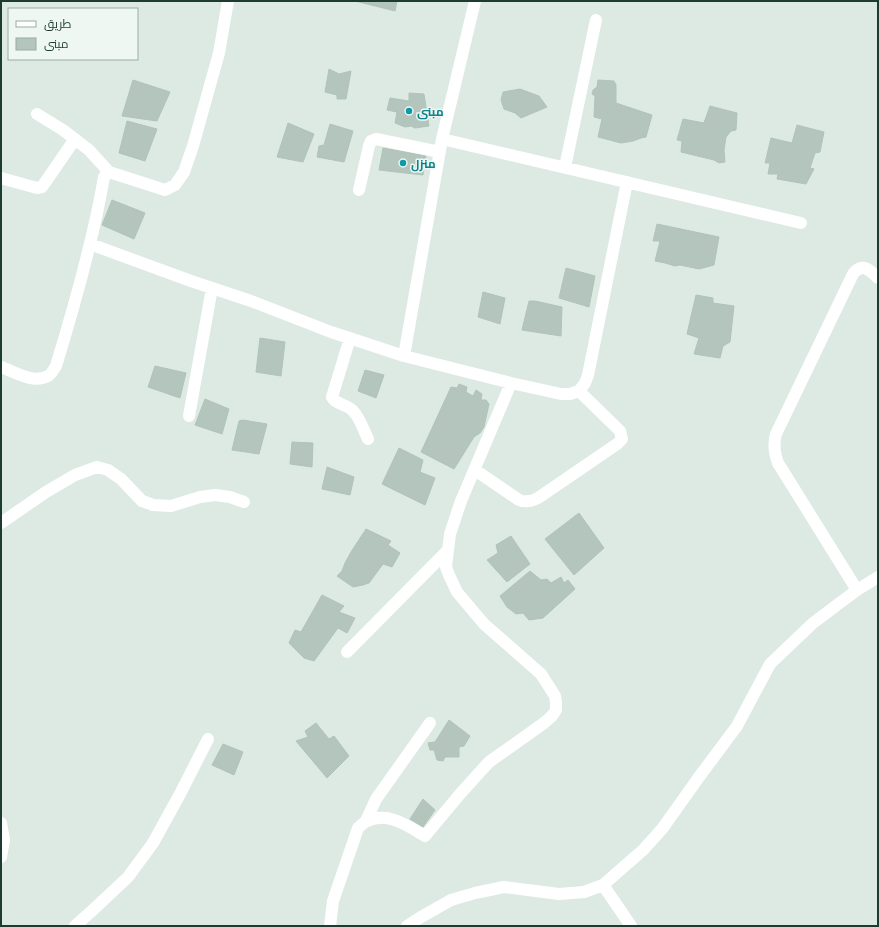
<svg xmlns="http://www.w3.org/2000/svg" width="879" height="927" font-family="Poppins,Cairo,sans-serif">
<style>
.building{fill:#b3c5bc;stroke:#b0c4ba}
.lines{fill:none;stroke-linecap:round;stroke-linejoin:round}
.street{stroke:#fff;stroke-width:12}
.culture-dot{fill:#0f9aa8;stroke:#eef7f2;stroke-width:1.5}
.labels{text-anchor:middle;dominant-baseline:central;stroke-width:3;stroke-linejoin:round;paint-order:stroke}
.culture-label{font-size:12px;font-weight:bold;fill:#0d838f;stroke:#eef7f2;text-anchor:start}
</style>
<rect width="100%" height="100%" fill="#ddeae4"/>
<path class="building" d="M 355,1 L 397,1 L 395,11 Z
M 329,69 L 339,74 L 351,71 L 346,99 L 337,99 L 337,95 L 325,92 Z
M 133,80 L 170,92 L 157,121 L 122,116 Z
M 598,80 L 614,81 L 616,85 L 616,103 L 652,115 L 646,137 L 641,138 L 633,141 L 621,143 L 598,137 L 602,119 L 594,117 L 595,96 L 592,94 L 593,90 L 597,87 Z
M 520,89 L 539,96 L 547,107 L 521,118 L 515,113 L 504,109 L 501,100 L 503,92 Z
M 409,93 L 424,94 L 429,126 L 415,128 L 411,126 L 405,127 L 395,123 L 397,112 L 387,110 L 390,98 L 409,101 Z
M 710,106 L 737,113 L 736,130 L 731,131 L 726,137 L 724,150 L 725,162 L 719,163 L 714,160 L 681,152 L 682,141 L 677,140 L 683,119 L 704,123 Z
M 127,121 L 157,129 L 145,161 L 119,153 Z
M 288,123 L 314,134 L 303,162 L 277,157 Z
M 330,124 L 353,131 L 344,162 L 317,157 L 319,146 L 324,145 Z
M 797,125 L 824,132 L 820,152 L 815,153 L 810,168 L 814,169 L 806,184 L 777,179 L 778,174 L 768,174 L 770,163 L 765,163 L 771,138 L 792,143 Z
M 383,148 L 426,156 L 423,175 L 379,170 Z
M 112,200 L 145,213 L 134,239 L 102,225 Z
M 657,224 L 719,237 L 714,265 L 699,269 L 680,265 L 675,266 L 665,263 L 655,261 L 660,241 L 653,241 Z
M 566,268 L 595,276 L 589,307 L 559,298 Z
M 483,292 L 505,298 L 500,324 L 478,317 Z
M 696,295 L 713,298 L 713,303 L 734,306 L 730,342 L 723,346 L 720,358 L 694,354 L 699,338 L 687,334 Z
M 529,301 L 535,301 L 562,307 L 561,336 L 522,330 Z
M 260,338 L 285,342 L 281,376 L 256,372 Z
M 155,366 L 186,373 L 180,398 L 148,387 Z
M 365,370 L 384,375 L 376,398 L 358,391 Z
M 459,384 L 467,387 L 466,392 L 473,396 L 476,390 L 482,394 L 481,400 L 486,400 L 489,404 L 484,427 L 480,433 L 474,437 L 454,469 L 421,452 L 451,387 L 457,388 Z
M 205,399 L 229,409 L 222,434 L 195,425 Z
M 243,420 L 267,424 L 259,454 L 232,450 L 239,421 Z
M 292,442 L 313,443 L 312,467 L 290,464 Z
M 399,448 L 423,460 L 420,472 L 435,478 L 425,505 L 382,484 Z
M 327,467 L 354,477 L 350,495 L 322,489 Z
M 579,513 L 604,548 L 574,575 L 545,539 Z
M 366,529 L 391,541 L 388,545 L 400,553 L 392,567 L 383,564 L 369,583 L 363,585 L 353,587 L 337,576 L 342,571 L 345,563 L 351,552 Z
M 511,536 L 530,564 L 507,582 L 487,560 L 498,553 L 496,545 Z
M 530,571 L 541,580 L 547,579 L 551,583 L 561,577 L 564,583 L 568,580 L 575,589 L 543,618 L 529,620 L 523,613 L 516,614 L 507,607 L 500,596 Z
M 322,595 L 344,606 L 339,612 L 355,618 L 347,633 L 338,628 L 314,661 L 304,658 L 289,643 L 295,630 L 301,632 Z
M 449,720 L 470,736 L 464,746 L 459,747 L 459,757 L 445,757 L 443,761 L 437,760 L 434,750 L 430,750 L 428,743 L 435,742 Z
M 316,723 L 329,739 L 334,736 L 349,756 L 327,778 L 296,741 L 308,737 L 305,731 Z
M 223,744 L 243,752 L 234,775 L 212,765 Z
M 423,799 L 435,810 L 423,827 L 410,819 Z"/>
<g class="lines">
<path class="street" d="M 37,114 L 63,130 L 89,150 L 109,172
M 442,139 L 801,223
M 565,167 L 596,20
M 1,178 L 37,188 L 42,187 L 75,139
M 359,190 L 369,146 L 371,141 L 376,139 L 440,152
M 90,244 L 191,281 L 251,301 L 331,332 L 404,356 L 511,383 L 561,394 L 570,394 L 579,391 L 585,383 L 588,375 L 627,182
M 350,338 L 332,397 C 336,405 347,404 353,411 C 359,416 364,431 368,439
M 404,356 L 442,139 L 475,1
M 1,367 C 15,372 33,384 48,376 C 51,375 54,369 56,366 C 75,304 93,241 104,177 L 109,172 L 165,190 L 175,185 L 184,172 L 193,146 L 219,53 L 228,1
M 189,416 L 212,288
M 475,470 L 519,500 C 526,503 532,501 538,498 L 617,444 L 622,439 L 620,431 L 579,391
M 1,523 L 46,492 L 75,475 L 97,467 L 108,470 L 121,479 L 142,501 L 153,505 L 171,506 L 200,497 L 215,495 L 230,497 L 244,502
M 857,590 L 778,463 C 774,452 773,444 776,434 L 853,274 C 862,262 870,270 878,278
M 347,652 L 448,550
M 366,821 L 376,799 L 430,723
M 1,823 L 4,840 L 1,857
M 603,885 L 631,926
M 75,926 L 95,908 L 128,877 L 153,843 L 180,794 L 208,739
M 330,926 L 333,901 L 358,828 C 361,826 364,822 367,821 C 388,811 408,826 425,836 L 460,794 L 489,762 L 544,723 L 552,716 L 556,710 L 556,702 L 555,696 L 541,674 L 484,624 L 457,592 L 449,575 L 446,567 L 450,534 L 461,501 L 511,383
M 407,926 L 421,917 L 451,900 L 475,893 L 504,887 L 559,894 L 584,892 L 603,885 L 643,850 L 662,829 L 699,777 L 737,726 L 770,664 L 813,623 L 857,590 L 878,577"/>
</g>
<g class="culture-dot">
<circle cx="409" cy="111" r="4"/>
<circle cx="403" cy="163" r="4"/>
</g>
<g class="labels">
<g class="culture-label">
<text x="417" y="111">مبنى</text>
<text x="411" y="163">منزل</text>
</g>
</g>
<rect width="879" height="927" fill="none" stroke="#1e3b31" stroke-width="4"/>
<rect x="8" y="8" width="130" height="52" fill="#eef7f2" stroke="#9baca5"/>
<rect x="16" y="21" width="20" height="6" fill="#ffffff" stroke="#9baca5"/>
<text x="44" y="28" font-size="12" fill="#1e3b31">طريق</text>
<rect x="16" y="38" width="20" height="12" fill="#b3c5bc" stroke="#9baca5"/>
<text x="44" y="48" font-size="12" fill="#1e3b31">مبنى</text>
</svg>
